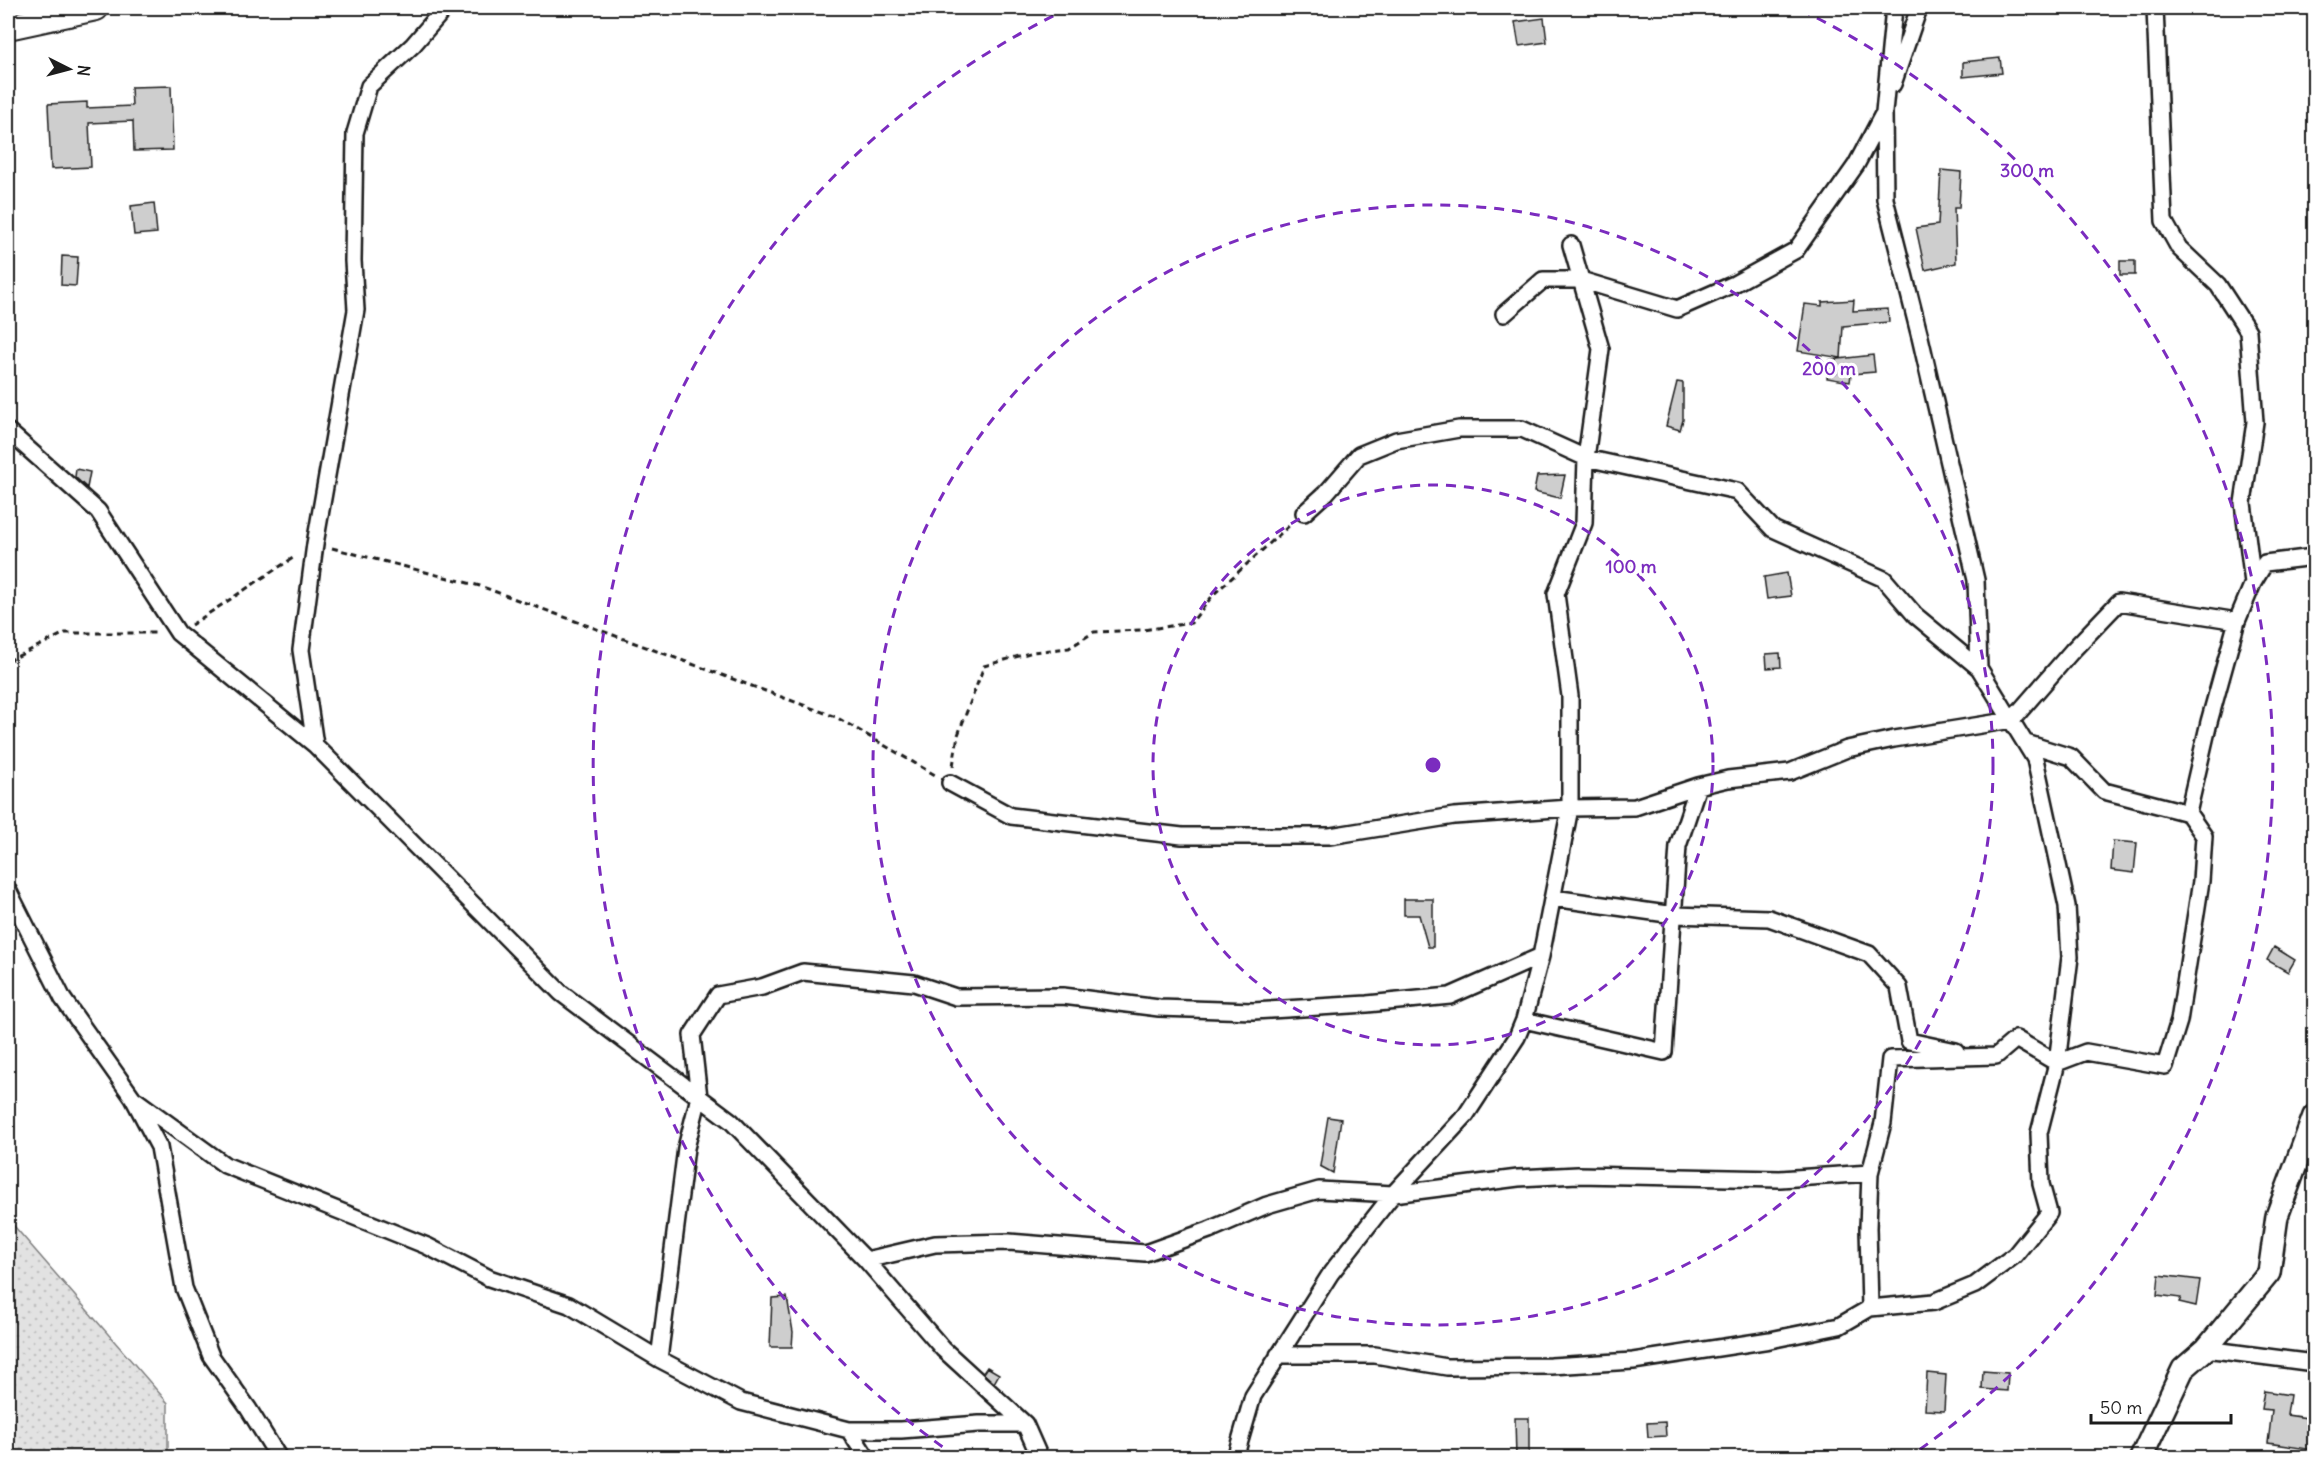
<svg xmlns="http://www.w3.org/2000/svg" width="2322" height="1465" font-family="Delius,sans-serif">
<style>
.grass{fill:url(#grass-dots);stroke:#7f7f7f;stroke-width:1.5}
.building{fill:#cecece;stroke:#1c1c1c;stroke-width:1.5}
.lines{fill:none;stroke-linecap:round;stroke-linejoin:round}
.street-casing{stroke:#1c1c1c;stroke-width:20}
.secondary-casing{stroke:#1c1c1c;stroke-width:26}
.primary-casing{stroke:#1c1c1c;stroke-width:28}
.path{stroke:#1c1c1c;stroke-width:3;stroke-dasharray:6 4.5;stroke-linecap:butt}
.street{stroke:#fff;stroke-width:15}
.secondary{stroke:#fff;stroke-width:21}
.primary{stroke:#fff;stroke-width:24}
.ring{fill:none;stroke:#7b2cbf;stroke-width:3;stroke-dasharray:10 8}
.centre{fill:#7b2cbf;stroke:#fff;stroke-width:3}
.ring-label{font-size:18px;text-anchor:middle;font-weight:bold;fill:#7b2cbf;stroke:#fff;stroke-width:6;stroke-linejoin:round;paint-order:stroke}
</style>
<defs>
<pattern id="grass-dots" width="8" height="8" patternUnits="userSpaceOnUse" patternTransform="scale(1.5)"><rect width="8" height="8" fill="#e2e2e2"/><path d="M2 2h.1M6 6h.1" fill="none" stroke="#c1c1c1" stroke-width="1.8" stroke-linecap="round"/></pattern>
</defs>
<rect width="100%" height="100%" fill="#fff"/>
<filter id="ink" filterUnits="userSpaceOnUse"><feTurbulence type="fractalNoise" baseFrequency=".0167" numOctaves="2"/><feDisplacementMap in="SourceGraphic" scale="12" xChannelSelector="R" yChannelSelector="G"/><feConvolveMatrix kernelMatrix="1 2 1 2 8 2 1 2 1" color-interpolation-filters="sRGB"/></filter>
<g filter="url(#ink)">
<path class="grass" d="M 8,1219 L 168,1403 L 168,1457 L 8,1457 Z"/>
<path class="building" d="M 1544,18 L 1547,42 L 1519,46 L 1515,22 Z
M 2000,58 L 2002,73 L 1963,77 L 1963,62 Z
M 171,86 L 173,150 L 134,151 L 133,121 L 89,123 L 91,167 L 51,169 L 48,104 L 87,102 L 87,108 L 132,106 L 131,87 Z
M 1941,170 L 1961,172 L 1959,208 L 1954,208 L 1956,263 L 1925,270 L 1916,228 L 1938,225 Z
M 154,203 L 157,233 L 134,235 L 131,206 Z
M 62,256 L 78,257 L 76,286 L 61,285 Z
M 2120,261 L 2135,261 L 2135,275 L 2120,275 Z
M 1854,300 L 1853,311 L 1888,309 L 1889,322 L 1843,326 L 1841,358 L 1798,351 L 1805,304 L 1822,306 L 1822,302 Z
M 1873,355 L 1875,372 L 1851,374 L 1850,382 L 1827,378 L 1830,360 Z
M 1677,382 L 1683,383 L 1683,420 L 1680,430 L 1666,426 Z
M 76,469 L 90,472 L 87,488 L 75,477 Z
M 1565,475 L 1560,498 L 1534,492 L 1537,476 Z
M 1787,573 L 1791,596 L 1767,599 L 1764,577 Z
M 1780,653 L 1781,667 L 1767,668 L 1766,654 Z
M 2113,841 L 2137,843 L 2134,873 L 2111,870 Z
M 1404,899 L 1433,899 L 1433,947 L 1428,947 L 1419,915 L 1404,915 Z
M 2274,947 L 2295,960 L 2288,972 L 2267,960 Z
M 1328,1117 L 1341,1119 L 1333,1173 L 1320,1166 Z
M 2159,1275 L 2200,1280 L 2196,1306 L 2179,1302 L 2181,1298 L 2157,1295 Z
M 787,1297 L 793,1332 L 792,1347 L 770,1347 L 772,1298 Z
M 987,1367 L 999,1374 L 994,1383 L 983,1373 Z
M 1983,1371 L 2008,1373 L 2007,1391 L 1982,1389 Z
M 1927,1373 L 1946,1375 L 1944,1411 L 1925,1410 Z
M 2264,1391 L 2290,1395 L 2287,1415 L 2314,1419 L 2314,1450 L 2268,1443 L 2272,1410 L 2261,1409 Z
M 1515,1418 L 1529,1418 L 1529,1458 L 1516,1458 Z
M 1665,1422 L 1666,1436 L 1648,1437 L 1647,1423 Z"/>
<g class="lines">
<g class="street-casing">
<path id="street" d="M 2155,8 L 2164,221 L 2179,248 L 2218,285 L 2248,331 L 2255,422 L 2243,503 L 2253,583
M 1893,84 L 1919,8
M 1504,314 L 1543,280 L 1581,280 L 1677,309 L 1734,284 L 1796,250 L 1856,165 L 1882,116
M 8,431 L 98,511 L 178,633 L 315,745 L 561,993 L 731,1121 L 866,1260 L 943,1349 L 1025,1424 L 1040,1458
M 1304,513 L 1326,493 L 1359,455 L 1396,440 L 1459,429 L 1522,429 L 1586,458 L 1737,491 L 1773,529 L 1884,579 L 1915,615 L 1979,668
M 315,745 L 301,650 L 315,544 L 356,310 L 353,261 L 355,133 L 369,86 L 413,45 L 445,8
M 950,783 L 1011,816 L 1182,836 L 1330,836 L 1454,816 L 1570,808 L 1635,807 L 1698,786 L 1728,779 L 1790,772 L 1847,749 L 1894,739 L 2012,720 L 2072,651 L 2119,602 L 2237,621 L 2253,583 L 2265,563 L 2314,557
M 2188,813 L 2209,722 L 2237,621
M 8,890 L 63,999 L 133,1098 L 159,1147 L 184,1288 L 211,1356 L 248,1408 L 279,1458
M 1553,898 L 1674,915 L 1769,918 L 1869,954 L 1899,987 L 1909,1041 L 1956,1051
M 1524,1020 L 1664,1052 L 1678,846 L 1698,786
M 133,1098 L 225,1165 L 427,1246 L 489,1278 L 569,1305 L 659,1359 L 741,1402 L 849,1430 L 901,1430 L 979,1424 L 1025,1424
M 866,1260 L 935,1244 L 1009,1242 L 1145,1253 L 1209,1230 L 1267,1205 L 1319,1190 L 1393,1194 L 1518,1178 L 1578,1175 L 1780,1179 L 1870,1173
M 1870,1308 L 1868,1228 L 1870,1173 L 1883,1123 L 1890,1059 L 1996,1056 L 2016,1039 L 2057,1063 L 2086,1052 L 2165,1066 L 2179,1021 L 2201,881 L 2204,836 L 2188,813 L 2104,791 L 2071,757 L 2026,743
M 2206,1349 L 2314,1363
M 1278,1355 L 1375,1355 L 1447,1367 L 1551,1366 L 1633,1361 L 1770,1340 L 1839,1326 L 1870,1308 L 1934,1302 L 1975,1285 L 2015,1255 L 2049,1213 L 2041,1184 L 2039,1133 L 2057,1063 L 2070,957 L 2067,906 L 2035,759 L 1979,668 L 1976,580 L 1920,337 L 1885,199 L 1884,112 L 1894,8
M 659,1359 L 686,1148 L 699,1097 L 692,1035 L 718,995 L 762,987 L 803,972 L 914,983 L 956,997 L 1063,996 L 1159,1008 L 1253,1011 L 1367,1004 L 1450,996 L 1541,956
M 849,1430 L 867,1458
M 1235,1458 L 1253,1396 L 1331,1273 L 1393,1194 L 1466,1115 L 1517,1037 L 1524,1020 L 1541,956 L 1570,808 L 1570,696 L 1556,594 L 1584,523 L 1586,458 L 1601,349 L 1571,245"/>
</g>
<g class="secondary-casing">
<path id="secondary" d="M 2141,1458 L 2183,1369 L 2206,1349 L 2269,1273 L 2277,1216 L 2314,1116"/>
</g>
<g class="primary-casing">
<path id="primary" d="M 8,27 L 96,8"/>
</g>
<path class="path" d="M 332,548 L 480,586 L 836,717 L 935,775
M 191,625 L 296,556
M 8,661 L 65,633 L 157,633
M 953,766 L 958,735 L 984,666 L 1033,652 L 1069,648 L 1094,632 L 1143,630 L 1191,623 L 1214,594 L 1291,524"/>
<use href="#street" class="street"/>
<use href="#secondary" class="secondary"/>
<use href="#primary" class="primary"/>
</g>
</g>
<g class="ring">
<circle cx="1433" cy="765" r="280"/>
<circle cx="1433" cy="765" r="560"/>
<path d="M957 1457A840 840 0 0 1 1065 10M1801 10A840 840 0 0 1 1909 1457"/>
</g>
<circle cx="1433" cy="765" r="9" class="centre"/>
<g class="ring-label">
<text x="2027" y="177">300 m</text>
<text x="1829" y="375">200 m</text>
<text x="1631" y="573">100 m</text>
</g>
<rect width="2322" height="1465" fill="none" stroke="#fff" stroke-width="30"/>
<rect x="15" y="15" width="2292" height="1435" fill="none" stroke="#1c1c1c" stroke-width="2" filter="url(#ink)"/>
<g transform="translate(69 69) rotate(96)" stroke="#ffffff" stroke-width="4.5" paint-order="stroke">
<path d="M0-4.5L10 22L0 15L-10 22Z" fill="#1c1c1c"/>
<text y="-9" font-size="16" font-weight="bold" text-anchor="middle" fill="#1c1c1c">N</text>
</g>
<path d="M2091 1414v9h140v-9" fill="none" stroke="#1c1c1c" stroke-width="3"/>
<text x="2100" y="1414" font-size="18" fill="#1c1c1c" stroke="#ffffff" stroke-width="4.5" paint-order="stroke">50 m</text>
</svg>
